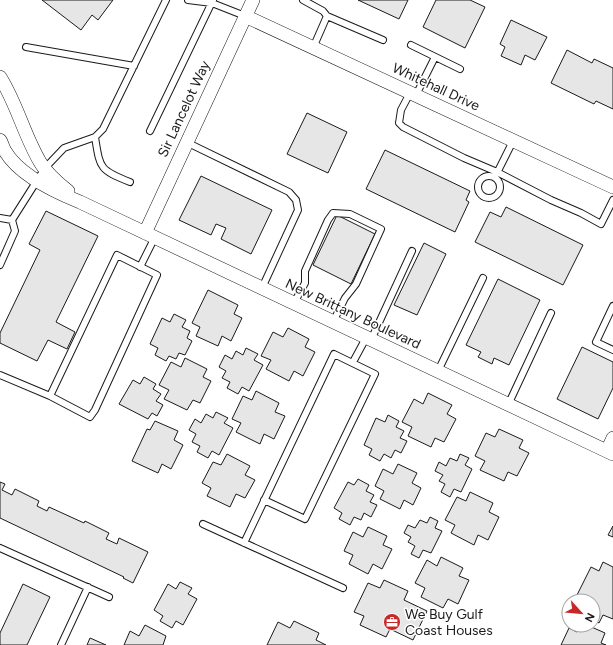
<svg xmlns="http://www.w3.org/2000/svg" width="613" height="645" font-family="Figtree,sans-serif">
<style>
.building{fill:#e6e6e6;stroke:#1a1a1a}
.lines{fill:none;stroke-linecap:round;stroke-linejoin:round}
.lane-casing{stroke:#1a1a1a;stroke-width:8}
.street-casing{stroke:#1a1a1a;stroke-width:14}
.lane{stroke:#fff;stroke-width:6}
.street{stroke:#fff;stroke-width:13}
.labels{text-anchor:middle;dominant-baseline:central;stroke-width:3;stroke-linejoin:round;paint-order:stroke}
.street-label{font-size:14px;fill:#1a1a1a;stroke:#fff}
.poi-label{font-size:14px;fill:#1a1a1a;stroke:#fff;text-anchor:start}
</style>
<rect width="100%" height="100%" fill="#fff"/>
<path class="building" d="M 42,0 L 113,0 L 98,20 L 92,15 L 81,30 Z
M 358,0 L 408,0 L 399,19 Z
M 436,0 L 470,0 L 485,7 L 465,48 L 423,27 Z
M 511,20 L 547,37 L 535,60 L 525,55 L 521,65 L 501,56 L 505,47 L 500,44 Z
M 567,50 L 592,63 L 594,59 L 613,68 L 613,109 L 596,101 L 594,104 L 551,83 Z
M 307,113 L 347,132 L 328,173 L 287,154 Z
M 385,150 L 470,191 L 466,200 L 469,202 L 455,232 L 366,189 Z
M 201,176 L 272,210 L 251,254 L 221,239 L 226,228 L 216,224 L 211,235 L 179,220 Z
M 506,207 L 583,245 L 563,285 L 475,242 L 490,212 L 501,217 Z
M 46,211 L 98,236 L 56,322 L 75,332 L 67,349 L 48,340 L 37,361 L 0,343 L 0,333 L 40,250 L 29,244 Z
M 337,215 L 375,234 L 351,284 L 313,265 Z
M 424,243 L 446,254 L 417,315 L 394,305 Z
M 498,279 L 540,300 L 509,365 L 494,358 L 492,364 L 478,357 L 481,352 L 466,345 Z
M 208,290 L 238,305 L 234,314 L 242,318 L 231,341 L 222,336 L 218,346 L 196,336 L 200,327 L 192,323 Z
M 174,314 L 186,320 L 182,327 L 190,331 L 187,338 L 192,341 L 185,355 L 179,353 L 176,359 L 169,356 L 166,361 L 155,355 L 158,348 L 150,344 L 162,318 L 170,322 Z
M 288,328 L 309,339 L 305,347 L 315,352 L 303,376 L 294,371 L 289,381 L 266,369 L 271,360 L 261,356 L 273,332 L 283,337 Z
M 582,347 L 613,362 L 613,388 L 598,419 L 557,399 Z
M 246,348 L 258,354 L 254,360 L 263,365 L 249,391 L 242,387 L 238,394 L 227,388 L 230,382 L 222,378 L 226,371 L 219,367 L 225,355 L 232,359 L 236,351 L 243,355 Z
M 185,358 L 207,369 L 203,377 L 211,381 L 200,403 L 193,400 L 187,410 L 164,399 L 169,390 L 159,385 L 171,362 L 181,367 Z
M 144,377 L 156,384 L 153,389 L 161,394 L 156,401 L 163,405 L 157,416 L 152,413 L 148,419 L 119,404 L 133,380 L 140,384 Z
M 256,391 L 279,403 L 275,412 L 285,416 L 274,439 L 264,434 L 260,444 L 236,432 L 241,423 L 232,419 L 243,396 L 252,400 Z
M 428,393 L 452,405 L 447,414 L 456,419 L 444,442 L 435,438 L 431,447 L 408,436 L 412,427 L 402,422 L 414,399 L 423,404 Z
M 216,412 L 228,418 L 224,423 L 233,428 L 219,455 L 212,451 L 208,458 L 197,452 L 200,446 L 192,442 L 196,434 L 189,430 L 195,419 L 201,423 L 206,414 L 213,418 Z
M 388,415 L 399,421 L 396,427 L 404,431 L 400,438 L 407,441 L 401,453 L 395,450 L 391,458 L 384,454 L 380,461 L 369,455 L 372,449 L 364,445 L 376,418 L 385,422 Z
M 155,421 L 178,431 L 174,440 L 183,445 L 171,469 L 162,464 L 158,473 L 132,461 L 147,429 L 150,430 Z
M 499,429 L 523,440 L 519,448 L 529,453 L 517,476 L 508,472 L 504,481 L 480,470 L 485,461 L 475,456 L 486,433 L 495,437 Z
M 227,454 L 250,466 L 245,475 L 255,480 L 245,498 L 236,494 L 230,507 L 207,496 L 211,488 L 202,483 L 213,462 L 221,465 Z
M 460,454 L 469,458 L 465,465 L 472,469 L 461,492 L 454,489 L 450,497 L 441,492 L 445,484 L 439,481 L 443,475 L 435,471 L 439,462 L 446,466 L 450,458 L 457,461 Z
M 398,464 L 417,473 L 412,483 L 421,488 L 413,505 L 404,500 L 400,509 L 380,499 L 384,491 L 375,486 L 383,469 L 393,474 Z
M 358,479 L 369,485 L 366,491 L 374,495 L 370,502 L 377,505 L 371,517 L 364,513 L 361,520 L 354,517 L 350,525 L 339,519 L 342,513 L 334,508 L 348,482 L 354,485 Z
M 0,482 L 5,484 L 2,490 L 12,495 L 15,489 L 39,501 L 37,506 L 47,511 L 49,507 L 84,523 L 85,521 L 109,533 L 106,539 L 117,544 L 119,538 L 148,552 L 133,583 L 123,578 L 124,577 L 0,518 Z
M 470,492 L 493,503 L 489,512 L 499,517 L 488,540 L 478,535 L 474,545 L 451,533 L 455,525 L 445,520 L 457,497 L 466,501 Z
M 430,517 L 438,521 L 435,528 L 442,531 L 431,553 L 423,550 L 419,558 L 411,554 L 415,546 L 408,542 L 411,537 L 404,533 L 408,525 L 415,528 L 420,520 L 427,523 Z
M 613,526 L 613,537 L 608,535 Z
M 368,527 L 387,536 L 383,545 L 392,549 L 382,569 L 373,564 L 368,574 L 349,564 L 353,555 L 344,551 L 353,532 L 363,537 Z
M 441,557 L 463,568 L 459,576 L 469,580 L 458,604 L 448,599 L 443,608 L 421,597 L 425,588 L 415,583 L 427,560 L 437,566 Z
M 603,562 L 613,567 L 613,619 L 603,615 L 599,623 L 593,620 L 593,601 L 574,601 L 591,567 L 599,571 Z
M 384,580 L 408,591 L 404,600 L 427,611 L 413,640 L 390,629 L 386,637 L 360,625 L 364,616 L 354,612 L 368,583 L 380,588 Z
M 180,582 L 192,588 L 188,594 L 197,599 L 183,625 L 176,621 L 172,628 L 160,621 L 163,616 L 154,610 L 168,584 L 176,589 Z
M 23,584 L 50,597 L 27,645 L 0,645 L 0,633 Z
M 294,621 L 319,633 L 316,640 L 326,645 L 267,645 L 278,622 L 290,628 Z
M 145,625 L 166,636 L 163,645 L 124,645 L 130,631 L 139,636 Z
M 581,625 L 587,625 L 605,633 L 601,643 L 606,645 L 561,645 L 569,628 L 577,632 Z
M 90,638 L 106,645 L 87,645 Z"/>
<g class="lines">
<g class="lane-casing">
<path id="lane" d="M 188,0 L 212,3 L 245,16
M 303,0 L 323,11 L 327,16 L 313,48
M 327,16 L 383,40
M 411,45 L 460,69
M 26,47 L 134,66
M 410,93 L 401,110 L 399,123 L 403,127 L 464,158 L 497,172 L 551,200 L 581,213 L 601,224 L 613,200
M 416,95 L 435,57
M 150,131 L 213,0
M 95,137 C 100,168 99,170 130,182
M 186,142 L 289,192 L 296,200 L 298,210 L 262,288
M 496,175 L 513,141
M478 187a11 11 0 1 1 22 0a11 11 0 1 1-22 0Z
M 0,218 L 12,220
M 0,265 L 15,231 L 12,220 L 45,168 L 64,148 L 95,137 L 103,129 L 166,0
M 140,267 L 155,237
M 294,303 L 305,283 L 305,271 L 328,220 L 333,213 L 350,214 L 381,229 L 356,284 L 345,298 L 333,322
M 613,306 L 596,342 L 613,350
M 371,340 L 412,251
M 353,362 L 366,338
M 438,371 L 483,278
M 0,375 L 50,396 L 90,417 L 95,410 L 157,275 L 117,255 L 50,396
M 508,405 L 551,313
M 203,524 L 343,588
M 244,543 L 334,354 L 375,374 L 305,519 L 264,500
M 0,548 L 109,597
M 61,645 L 88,587"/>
</g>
<g class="street-casing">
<path id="street" d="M 245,16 L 613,187
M 0,77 C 17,104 24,135 40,162 C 47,174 58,183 68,191
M 0,140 C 2,143 3,148 5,151 C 19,175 55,192 80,202 L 613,454
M 145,233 L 253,0
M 607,451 L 613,438"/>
</g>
<use href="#lane" class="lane"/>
<use href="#street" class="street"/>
</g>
<defs>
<g id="office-disc" transform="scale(0.9)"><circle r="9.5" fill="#c62828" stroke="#fff"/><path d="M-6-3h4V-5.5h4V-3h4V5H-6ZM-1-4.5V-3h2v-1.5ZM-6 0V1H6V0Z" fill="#fff"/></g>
</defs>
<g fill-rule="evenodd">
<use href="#office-disc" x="392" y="622"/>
</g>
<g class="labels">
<g class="street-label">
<text transform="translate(436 87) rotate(25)">Whitehall Drive</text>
<text transform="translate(184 109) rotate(-65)">Sir Lancelot Way</text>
<text transform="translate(353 314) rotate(25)">New Brittany Boulevard</text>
</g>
<g class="poi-label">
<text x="405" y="614">We Buy Gulf<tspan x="405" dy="16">Coast Houses</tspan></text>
</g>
</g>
<g transform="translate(581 613) rotate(117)"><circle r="19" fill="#ffffff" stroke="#a3a3a3"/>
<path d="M0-3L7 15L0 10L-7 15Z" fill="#c62828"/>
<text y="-6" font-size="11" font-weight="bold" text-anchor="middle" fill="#1a1a1a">N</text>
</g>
</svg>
